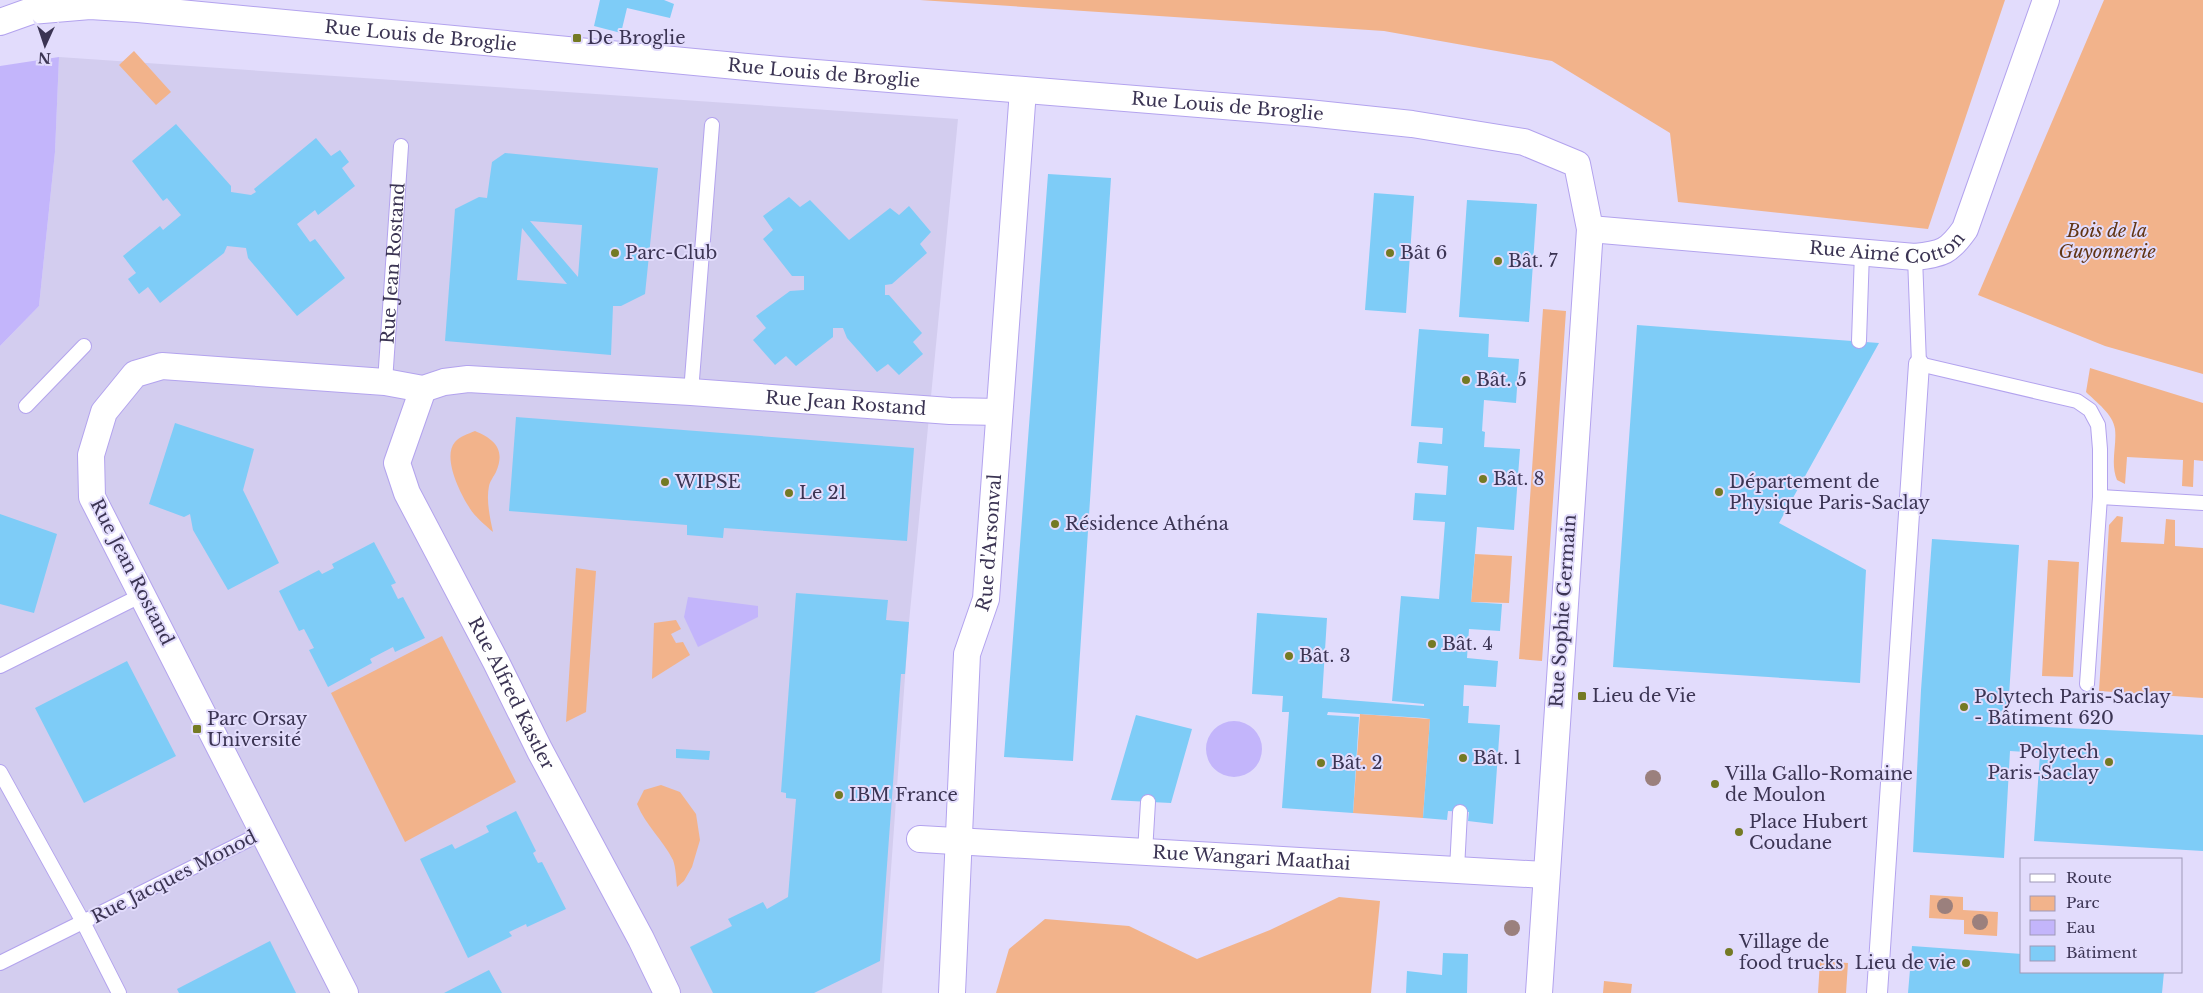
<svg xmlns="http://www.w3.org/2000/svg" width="2203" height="993" font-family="'Libre Baskerville',serif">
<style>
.built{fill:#d3cdef}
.green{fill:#f2b38b}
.water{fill:#c3b5fb}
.building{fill:#7eccf7;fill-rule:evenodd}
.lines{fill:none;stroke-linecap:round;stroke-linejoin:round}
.service-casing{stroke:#b3a3ee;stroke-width:16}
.pedestrian-casing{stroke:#b3a3ee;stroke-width:22}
.minor-casing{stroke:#b3a3ee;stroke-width:28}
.service{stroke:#fff;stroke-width:14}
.pedestrian{stroke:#fff;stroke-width:20}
.minor{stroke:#fff;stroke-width:26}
.tree{fill:#9b807d}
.poi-dot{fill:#747a24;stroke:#e2dcfc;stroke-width:2}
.labels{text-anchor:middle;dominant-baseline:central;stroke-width:4;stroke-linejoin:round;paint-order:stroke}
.street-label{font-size:18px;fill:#3b3453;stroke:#e2dcfc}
.poi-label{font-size:18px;fill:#3b3453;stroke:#e2dcfc;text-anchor:start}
.park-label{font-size:18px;font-style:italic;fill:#613515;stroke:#e2dcfc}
</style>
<rect width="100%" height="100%" fill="#e2dcfc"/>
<path class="built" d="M 59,57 L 958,119 L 909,622 L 882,993 L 0,993 L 0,346 L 39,306 L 55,152 Z"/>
<path class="green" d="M 920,0 L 2005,0 L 1928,229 L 1678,202 L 1670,133 L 1552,61 L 1384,31 Z
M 2104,0 L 2203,0 L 2203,374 L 2105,346 L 1978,295 Z
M 134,51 L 171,92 L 156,105 L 119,65 Z
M 1543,309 L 1566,311 L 1542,661 L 1519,659 Z
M 2090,368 L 2203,403 L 2203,461 L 2194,460 L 2193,487 L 2182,486 L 2183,460 L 2127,457 L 2125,484 L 2117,480 C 2110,463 2117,446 2115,429 C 2113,414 2096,402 2086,392 Z
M 475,431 C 494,439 506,449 496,472 C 494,476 490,481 489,486 C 486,500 490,518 493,532 C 485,525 474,516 469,507 C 460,493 442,457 455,442 C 460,436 468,434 475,431 Z
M 2117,516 L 2123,517 L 2121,542 L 2164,544 L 2166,519 L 2175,520 L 2175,546 L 2203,548 L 2203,698 L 2099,691 L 2109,525 Z
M 1475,554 L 1512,556 L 1509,603 L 1471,602 Z
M 2048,560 L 2079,562 L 2073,677 L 2042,676 Z
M 576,568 L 596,571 L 586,712 L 566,722 Z
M 676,620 L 681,629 L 671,634 L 676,643 L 683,642 L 690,655 L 652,679 L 654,623 Z
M 442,636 L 516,782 L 405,842 L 331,693 Z
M 1360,714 L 1430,719 L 1423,818 L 1353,813 Z
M 661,785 L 680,792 L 696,814 L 700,840 L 692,867 L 684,881 L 677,887 C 676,879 676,868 673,860 C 663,840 646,826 637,804 L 644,790 Z
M 1930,895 L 1963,897 L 1963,910 L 1998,912 L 1997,936 L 1964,934 L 1964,920 L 1929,918 Z
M 1339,897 L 1380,901 L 1371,993 L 996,993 L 1009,949 L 1045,919 L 1129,926 L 1197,959 L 1270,930 Z
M 1820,961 L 1848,963 L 1846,993 L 1818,993 Z
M 1604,981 L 1632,984 L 1631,993 L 1603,993 Z"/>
<path class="water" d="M 59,57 L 55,152 L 39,306 L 0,346 L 0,66 Z
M 688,597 L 758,606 L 758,617 L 698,647 L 684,617 Z
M1206 749a28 28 0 1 1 56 0a28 28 0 1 1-56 0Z"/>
<path class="building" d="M 600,0 L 664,0 L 674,4 L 670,18 L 627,8 L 621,33 L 594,26 Z
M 176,124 L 231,186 L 231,192 L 251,195 L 256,192 L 254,189 L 316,138 L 331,156 L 340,150 L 349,162 L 342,168 L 355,186 L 318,215 L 315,210 L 297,224 L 310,242 L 315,239 L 345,278 L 297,316 L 248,258 L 246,248 L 227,246 L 224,253 L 160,303 L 148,287 L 139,294 L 128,279 L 136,273 L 123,256 L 160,226 L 163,230 L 181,215 L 167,198 L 163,201 L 132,161 Z
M 505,153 L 658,168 L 645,294 L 621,306 L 613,306 L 611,355 L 445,341 L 455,209 L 479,197 L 487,198 L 492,162 ZM 530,221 L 582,225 L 578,277 ZM 522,228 L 567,284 L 517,280 Z
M 1048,174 L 1111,178 L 1073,761 L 1004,757 Z
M 1374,193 L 1414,196 L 1406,313 L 1365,310 Z
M 789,197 L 800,207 L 810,200 L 849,240 L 890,208 L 899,215 L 909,206 L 931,232 L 920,244 L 927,253 L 892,284 L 885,285 L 885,295 L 889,295 L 922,333 L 913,342 L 923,354 L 899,375 L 888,364 L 877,372 L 847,338 L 843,328 L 833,328 L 833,337 L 796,366 L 786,356 L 775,365 L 753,340 L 766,328 L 756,316 L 790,291 L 804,290 L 804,276 L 792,276 L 763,239 L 773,230 L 763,216 Z
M 1467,200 L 1537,204 L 1529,322 L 1459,317 Z
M 1637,325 L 1879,343 L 1779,523 L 1866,570 L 1860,683 L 1613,667 Z
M 1419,329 L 1489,334 L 1488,357 L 1519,359 L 1516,403 L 1484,400 L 1482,431 L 1485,432 L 1484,447 L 1520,449 L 1514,530 L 1477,527 L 1471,602 L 1502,604 L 1500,631 L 1469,629 L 1467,658 L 1498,661 L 1496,687 L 1464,685 L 1463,706 L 1469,706 L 1468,723 L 1500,725 L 1493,824 L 1468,821 L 1469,812 L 1448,811 L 1447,820 L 1423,818 L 1430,719 L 1424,718 L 1328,712 L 1327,715 L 1359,717 L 1353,813 L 1282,808 L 1289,712 L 1282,712 L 1283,696 L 1252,694 L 1257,613 L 1327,618 L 1322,698 L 1424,706 L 1424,704 L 1392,701 L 1401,596 L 1439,599 L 1445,522 L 1413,520 L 1415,493 L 1446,495 L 1448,466 L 1417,463 L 1419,442 L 1442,444 L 1443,428 L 1411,426 Z
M 516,417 L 914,448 L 907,541 L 724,528 L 723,538 L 687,535 L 687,525 L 509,511 Z
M 175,423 L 254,449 L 243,490 L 279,563 L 228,590 L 193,530 L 190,514 L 184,517 L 149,504 Z
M 0,514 L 57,534 L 34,613 L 0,604 Z
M 1932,539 L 2019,545 L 2007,725 L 2203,735 L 2203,851 L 2034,841 L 2040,753 L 2010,751 L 2004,858 L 1913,852 L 1921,690 Z
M 374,542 L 396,583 L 391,585 L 398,599 L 403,597 L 425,638 L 395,652 L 393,647 L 370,659 L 372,663 L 328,687 L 309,650 L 314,648 L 304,629 L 299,631 L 279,591 L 319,570 L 322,574 L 334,568 L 332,564 Z
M 796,593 L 888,600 L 886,620 L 909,622 L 905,674 L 901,674 L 880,961 L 814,993 L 713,993 L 690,947 L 732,926 L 728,919 L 763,902 L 767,909 L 788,897 L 796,799 L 786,798 L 786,793 L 781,792 Z
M 127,661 L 176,756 L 84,803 L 35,708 Z
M 1136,715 L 1192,729 L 1171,803 L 1111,800 Z
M 676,749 L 710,751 L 709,760 L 676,758 Z
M 516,811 L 536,851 L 533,853 L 538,863 L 542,862 L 566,909 L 527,927 L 526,924 L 509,932 L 512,936 L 468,958 L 420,859 L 452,844 L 455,849 L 489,832 L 486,826 Z
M 270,941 L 296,993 L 179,993 L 177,989 Z
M 1912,946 L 2022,954 L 2022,972 L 2164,972 L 2162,993 L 1908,993 Z
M 1443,953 L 1468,954 L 1467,993 L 1406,993 L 1407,971 L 1442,975 Z
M 489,970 L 502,993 L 444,993 Z"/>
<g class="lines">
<g class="service-casing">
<g id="service">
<path d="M 1915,257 L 1919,364 L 2077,401 L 2090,410 L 2098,425 L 2100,449 L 2100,497 L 2087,684"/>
<path d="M 1859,341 L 1862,252"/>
<path id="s1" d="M 385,382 L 401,146"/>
<path d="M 691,392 L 712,125"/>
<path d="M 26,406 L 84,346"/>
<path d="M 2100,497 L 2203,503"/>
<path d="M 0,666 L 142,595"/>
<path d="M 0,772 L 83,922 L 119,993"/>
<path d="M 1145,852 L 1148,802"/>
<path d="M 1457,869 L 1460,812"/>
<path d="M 0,963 L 264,832"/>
</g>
</g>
<g class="pedestrian-casing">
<path id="pedestrian" d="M 1877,993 L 1919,364"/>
</g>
<g class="minor-casing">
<g id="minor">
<path id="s2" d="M 0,22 L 31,11 L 90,6 L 138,9 L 779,70 L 1308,113 L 1412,124 L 1524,142 L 1577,164 L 1590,229 L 1539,993"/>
<path id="s3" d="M 1590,229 L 1915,257 C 1942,254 1949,252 1965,229 L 2046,0"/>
<path id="s4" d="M 423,389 L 397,463 L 407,493 L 496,662 L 540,751 L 641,939 L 667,993"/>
<path id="s5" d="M 920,839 L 1545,875"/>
<path id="s6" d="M 345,993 L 92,497 L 91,455 L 104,412 L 135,374 L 162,366 L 385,382 L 423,389 L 444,382 L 468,379 L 691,392 L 950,411 L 999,412"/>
<path id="s7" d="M 952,993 L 967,654 L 986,599 L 1023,90"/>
</g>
</g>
<use href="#service" class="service"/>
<use href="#pedestrian" class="pedestrian"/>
<use href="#minor" class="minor"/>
</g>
<g class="tree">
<circle cx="1653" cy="778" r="8"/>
<circle cx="1945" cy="906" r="8"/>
<circle cx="1980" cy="922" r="8"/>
<circle cx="1512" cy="928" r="8"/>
</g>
<g class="poi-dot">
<rect x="572" y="33" width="10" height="10" rx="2.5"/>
<circle cx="615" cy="253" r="5"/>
<circle cx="1390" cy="253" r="5"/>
<circle cx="1498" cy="261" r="5"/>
<circle cx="1466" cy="380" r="5"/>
<circle cx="1483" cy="479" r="5"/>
<circle cx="665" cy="482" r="5"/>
<circle cx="1719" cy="492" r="5"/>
<circle cx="789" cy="493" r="5"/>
<circle cx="1055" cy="524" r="5"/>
<circle cx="1432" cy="644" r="5"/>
<circle cx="1289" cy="656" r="5"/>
<rect x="1577" y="691" width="10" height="10" rx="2.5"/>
<circle cx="1964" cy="707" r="5"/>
<rect x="192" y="724" width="10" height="10" rx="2.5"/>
<circle cx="1463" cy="758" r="5"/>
<circle cx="2109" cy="762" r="5"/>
<circle cx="1321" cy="763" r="5"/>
<circle cx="1715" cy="784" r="5"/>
<circle cx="839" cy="795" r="5"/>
<circle cx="1739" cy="832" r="5"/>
<circle cx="1729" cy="952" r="5"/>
<circle cx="1966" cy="963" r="5"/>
</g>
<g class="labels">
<g class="street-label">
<text stroke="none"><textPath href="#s2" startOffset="424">Rue Louis de Broglie</textPath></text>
<text stroke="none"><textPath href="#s2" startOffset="829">Rue Louis de Broglie</textPath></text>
<text stroke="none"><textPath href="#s2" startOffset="1234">Rue Louis de Broglie</textPath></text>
<text stroke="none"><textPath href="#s3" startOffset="300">Rue Aimé Cotton</textPath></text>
<text stroke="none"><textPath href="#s1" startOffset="119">Rue Jean Rostand</textPath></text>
<text stroke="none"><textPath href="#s6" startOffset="1408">Rue Jean Rostand</textPath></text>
<text stroke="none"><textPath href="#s7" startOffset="454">Rue d'Arsonval</textPath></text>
<text transform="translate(132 572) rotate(63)">Rue Jean Rostand</text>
<text transform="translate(1563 611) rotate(-86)">Rue Sophie Germain</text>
<text stroke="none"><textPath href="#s4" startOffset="336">Rue Alfred Kastler</textPath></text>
<text stroke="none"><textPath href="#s5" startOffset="332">Rue Wangari Maathai</textPath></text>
<text transform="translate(174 877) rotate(-27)">Rue Jacques Monod</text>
</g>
<g class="poi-label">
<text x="587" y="38">De Broglie</text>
<text x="625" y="253">Parc-Club</text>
<text x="1400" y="253">Bât 6</text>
<text x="1508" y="261">Bât. 7</text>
<text x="1476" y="380">Bât. 5</text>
<text x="1493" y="479">Bât. 8</text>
<text x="675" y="482">WIPSE</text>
<text x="1729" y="482">Département de<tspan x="1729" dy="21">Physique Paris-Saclay</tspan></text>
<text x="799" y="493">Le 21</text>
<text x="1065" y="524">Résidence Athéna</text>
<text x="1442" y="644">Bât. 4</text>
<text x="1299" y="656">Bât. 3</text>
<text x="1592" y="696">Lieu de Vie</text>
<text x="1974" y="697">Polytech Paris-Saclay<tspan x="1974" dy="21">- Bâtiment 620</tspan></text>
<text x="207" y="719">Parc Orsay<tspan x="207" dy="21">Université</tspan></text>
<text x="2099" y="752" text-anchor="end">Polytech<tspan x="2099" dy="21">Paris-Saclay</tspan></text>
<text x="1473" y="758">Bât. 1</text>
<text x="1331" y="763">Bât. 2</text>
<text x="1725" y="774">Villa Gallo-Romaine<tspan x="1725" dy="21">de Moulon</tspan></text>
<text x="849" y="795">IBM France</text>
<text x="1749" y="822">Place Hubert<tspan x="1749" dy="21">Coudane</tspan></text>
<text x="1739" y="942">Village de<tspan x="1739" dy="21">food trucks</tspan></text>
<text x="1956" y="963" text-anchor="end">Lieu de vie</text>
</g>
<g class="park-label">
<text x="2107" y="231">Bois de la<tspan x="2107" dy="21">Guyonnerie</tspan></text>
</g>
</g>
<rect x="2020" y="858" width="162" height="115" fill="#e2dcfc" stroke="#9f99b8"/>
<rect x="2030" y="874" width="25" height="8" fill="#ffffff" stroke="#9f99b8"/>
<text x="2066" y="883" font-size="15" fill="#3b3453">Route</text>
<rect x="2030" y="896" width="25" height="15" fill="#f2b38b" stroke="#9f99b8"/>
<text x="2066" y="908" font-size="15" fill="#3b3453">Parc</text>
<rect x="2030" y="920" width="25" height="15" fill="#c3b5fb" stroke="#9f99b8"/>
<text x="2066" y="933" font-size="15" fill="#3b3453">Eau</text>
<rect x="2030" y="946" width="25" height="15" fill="#7eccf7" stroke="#9f99b8"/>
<text x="2066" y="958" font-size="15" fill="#3b3453">Bâtiment</text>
<g transform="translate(45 45) rotate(183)" stroke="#e2dcfc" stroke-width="4" paint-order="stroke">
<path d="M0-4L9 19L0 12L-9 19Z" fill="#3b3453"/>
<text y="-8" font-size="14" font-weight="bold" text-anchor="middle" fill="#3b3453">N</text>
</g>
</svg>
